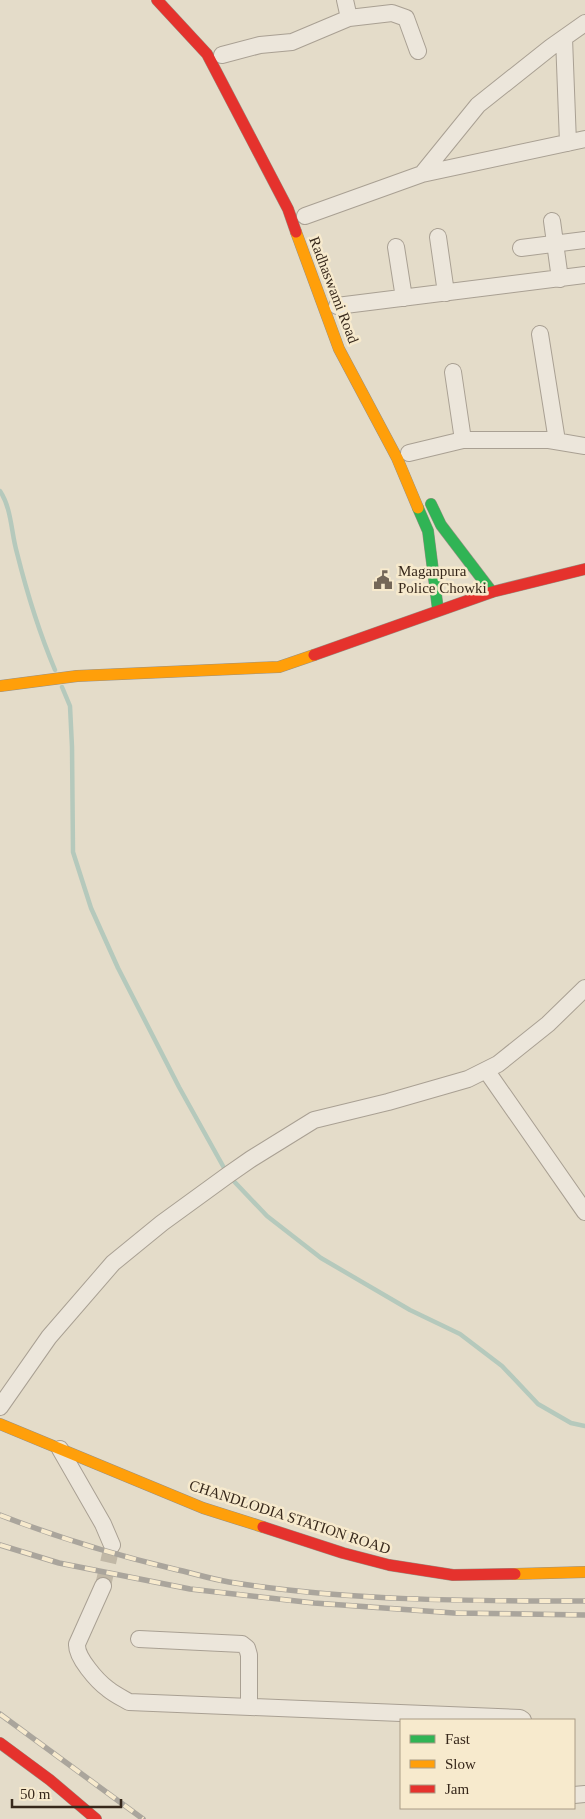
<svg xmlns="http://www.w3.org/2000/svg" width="585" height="1819" font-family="Georgia,serif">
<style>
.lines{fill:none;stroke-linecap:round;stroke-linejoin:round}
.stream{stroke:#b5c9bc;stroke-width:4.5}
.street-tunnel{stroke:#c1b8a6;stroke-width:16;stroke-dasharray:16 8;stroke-linecap:butt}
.street-casing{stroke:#a9a093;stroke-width:18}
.fast-casing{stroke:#989083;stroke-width:12}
.slow-casing{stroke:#989083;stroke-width:12}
.jam-casing{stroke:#989083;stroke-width:12}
.street{stroke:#ece6db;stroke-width:16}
.fast{stroke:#30b455;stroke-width:11}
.slow{stroke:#ff9f0a;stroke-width:11}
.jam{stroke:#e5322d;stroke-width:11}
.rail-casing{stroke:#aaa59c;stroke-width:5.5}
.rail{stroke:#f7eacd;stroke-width:4;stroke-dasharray:11;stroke-linecap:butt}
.labels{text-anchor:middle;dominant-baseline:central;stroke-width:5;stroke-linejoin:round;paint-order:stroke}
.street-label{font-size:15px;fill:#37281b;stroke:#f7eacd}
.poi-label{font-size:15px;fill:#37281b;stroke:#f7eacd;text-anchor:start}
</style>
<rect width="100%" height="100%" fill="#e4dcc9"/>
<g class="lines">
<path class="stream" d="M 0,491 C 12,509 11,533 17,553 C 27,593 39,632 55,670
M 62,687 L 70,706 L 72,747 L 73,852 L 91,908 L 118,968 L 179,1087 L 228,1175 L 267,1216 L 321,1258 L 410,1310 L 460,1334 L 502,1366 L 538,1404 L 571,1423 L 585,1426"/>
<path class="street-tunnel" d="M 103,1586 L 112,1545"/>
<g class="street-casing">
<path id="street" d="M 349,18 L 392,13 L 406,18 L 418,51
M 564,38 L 568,143
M 222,55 L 260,45 L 292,42 L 349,18 L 345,0
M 422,174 L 585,139
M 305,216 L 422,174 L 478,105 L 551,47 L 585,23
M 552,221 L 560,279
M 438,237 L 446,293
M 396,247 L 404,298
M 521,248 L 585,240
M 337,306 L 585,275
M 540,334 L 557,441
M 453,372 L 463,440
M 409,453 L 463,440 L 549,440 L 585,446
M 486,1070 L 585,1212
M 0,1407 L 49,1337 L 113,1263 L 162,1223 L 228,1175 L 251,1159 L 314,1120 L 388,1102 L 468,1079 L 498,1064 L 548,1024 L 585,988
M 60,1449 L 103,1524 L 112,1545
M 103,1586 L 77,1644 C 76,1657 97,1681 108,1689 C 114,1694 122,1698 129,1702 L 520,1718 L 523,1720
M 139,1639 L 242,1644 L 247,1648 L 249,1655 L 249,1707
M 574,1795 L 585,1794"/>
</g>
<g class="fast-casing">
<path id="fast" d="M 431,504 L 441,525 L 492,592
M 418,508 L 428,531 L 438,610"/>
</g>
<g class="slow-casing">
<path id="slow" d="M 296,232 L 339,349 L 397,458 L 418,508
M 0,686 L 77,676 L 279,667 L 314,655
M 0,1424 L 203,1508 L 263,1527
M 515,1574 L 585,1572"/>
</g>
<g class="jam-casing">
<path id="jam" d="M 157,0 L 207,54 L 288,209 L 296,232
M 314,655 L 492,592 L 585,569
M 263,1527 L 343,1553 L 389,1565 L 453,1575 L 515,1574
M 0,1743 L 50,1780 L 96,1819"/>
</g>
<use href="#street" class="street"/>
<use href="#fast" class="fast"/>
<use href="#slow" class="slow"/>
<use href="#jam" class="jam"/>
<g class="rail-casing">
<path id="rail" d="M 0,1515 C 56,1537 115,1555 174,1569 C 192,1573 211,1579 229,1582 C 346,1601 467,1601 585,1601
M 0,1545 L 59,1563 L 190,1589 L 314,1603 L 454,1613 L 585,1615
M 0,1714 L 143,1819"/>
</g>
<use href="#rail" class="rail"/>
</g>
<defs>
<g id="civic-bare" transform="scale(1.5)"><path d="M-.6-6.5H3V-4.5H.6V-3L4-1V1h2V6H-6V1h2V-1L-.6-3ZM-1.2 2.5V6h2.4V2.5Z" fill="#746758" stroke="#f7eacd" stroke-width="2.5" paint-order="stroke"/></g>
</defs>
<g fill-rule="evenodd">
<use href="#civic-bare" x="383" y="580"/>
</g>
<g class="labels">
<g class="street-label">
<text transform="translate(334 290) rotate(69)">Radhaswami Road</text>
<text transform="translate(290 1517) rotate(18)">CHANDLODIA STATION ROAD</text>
</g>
<g class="poi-label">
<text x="398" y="571">Maganpura<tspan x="398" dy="17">Police Chowki</tspan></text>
</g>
</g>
<rect x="400" y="1719" width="175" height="90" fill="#f7eacd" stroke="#aa9c86"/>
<rect x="410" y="1735" width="25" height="8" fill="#30b455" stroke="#aa9c86"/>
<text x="445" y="1744" font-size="15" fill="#37281b">Fast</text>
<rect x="410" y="1760" width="25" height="8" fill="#ff9f0a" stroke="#aa9c86"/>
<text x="445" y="1769" font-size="15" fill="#37281b">Slow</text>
<rect x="410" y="1785" width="25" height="8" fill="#e5322d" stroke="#aa9c86"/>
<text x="445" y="1794" font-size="15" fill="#37281b">Jam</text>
<path d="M12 1799v8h109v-8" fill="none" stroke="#37281b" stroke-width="2.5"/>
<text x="20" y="1799" font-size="15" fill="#37281b" stroke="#f7eacd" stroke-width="4" paint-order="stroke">50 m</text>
</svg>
